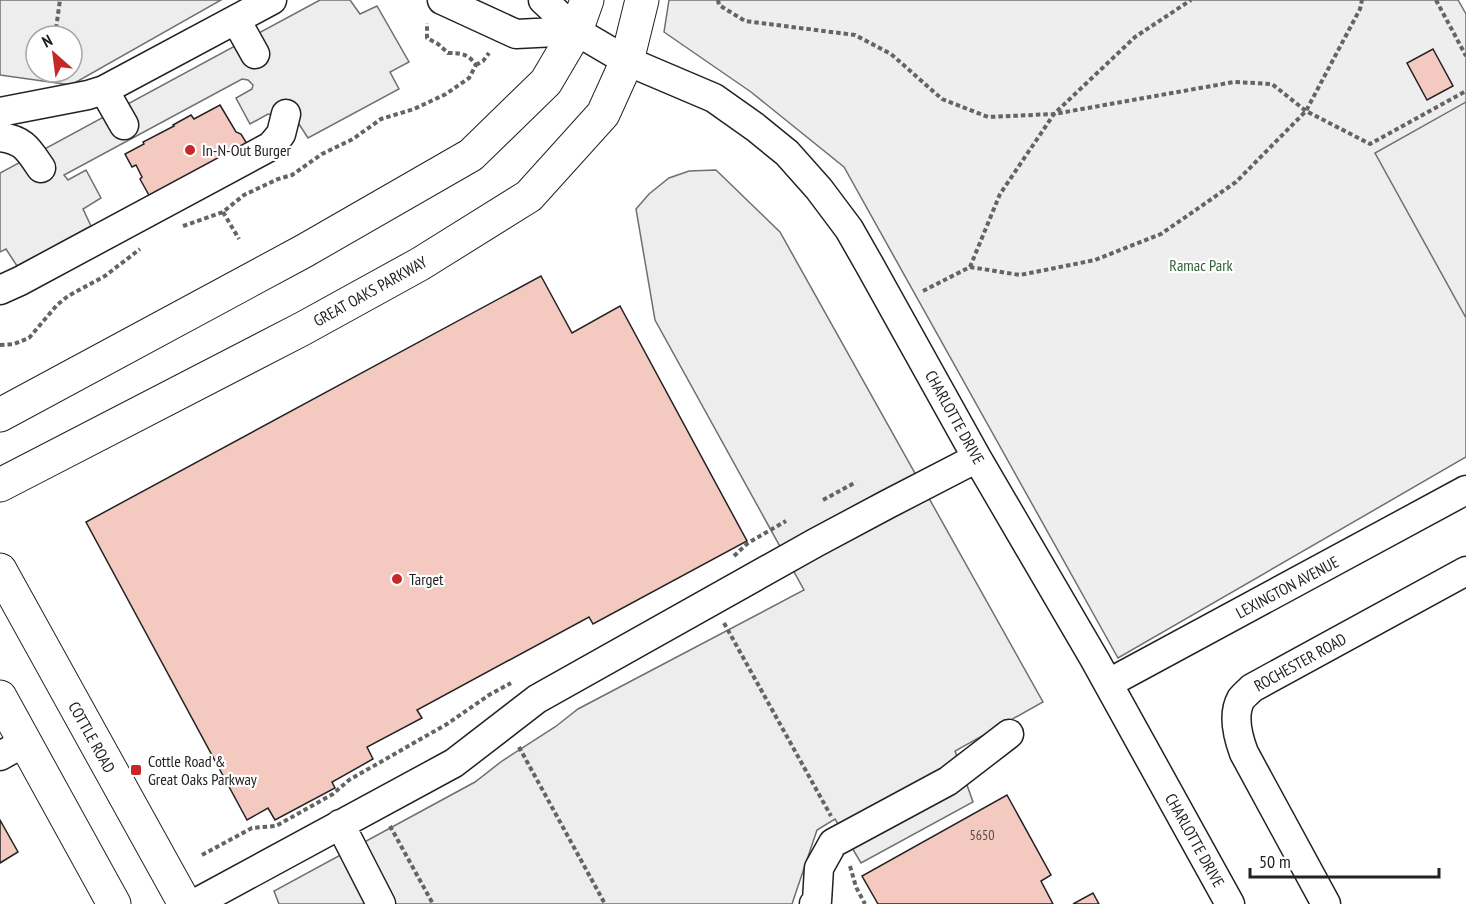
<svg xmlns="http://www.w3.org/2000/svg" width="1466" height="904" font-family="'PT Sans Narrow',sans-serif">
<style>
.green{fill:#eee;stroke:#6f6f6f;stroke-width:1.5}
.parking{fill:#ededed;stroke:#6f6f6f;stroke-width:1.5;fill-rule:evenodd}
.building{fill:#f3c9c0;stroke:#222;stroke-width:1.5}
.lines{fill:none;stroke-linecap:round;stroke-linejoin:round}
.minor-casing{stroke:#222;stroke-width:31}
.major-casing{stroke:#222;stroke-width:35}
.path{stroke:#646464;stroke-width:4;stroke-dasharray:4.5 3;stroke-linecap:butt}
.minor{stroke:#fff;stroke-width:28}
.major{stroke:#fff;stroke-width:33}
.poi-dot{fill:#c62828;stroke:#fff;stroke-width:2}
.labels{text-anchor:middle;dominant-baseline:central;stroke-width:4.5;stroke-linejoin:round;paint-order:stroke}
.number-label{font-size:14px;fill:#564c4a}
.poi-label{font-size:16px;fill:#222;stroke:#fff;text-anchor:start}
.park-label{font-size:16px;fill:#2f5e38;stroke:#fff}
.street-label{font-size:16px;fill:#222;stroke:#fff}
</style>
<rect width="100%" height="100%" fill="#fff"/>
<path class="green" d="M 669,0 L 1458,0 L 1466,14 L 1466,457 L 1118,658 L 844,167 L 751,92 L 664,32 Z"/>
<path class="parking" d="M 0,0 L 221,0 L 71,85 L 0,75 ZM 36,36 L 72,36 L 72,72 L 36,72 Z
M 320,0 L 350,0 L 360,14 L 377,6 L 409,62 L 390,72 L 399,89 L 308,138 L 297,121 L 268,114 L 250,124 L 236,98 L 252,89 L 253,85 L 248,80 L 242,79 L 64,175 L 68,180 L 86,170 L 101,198 L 83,209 L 91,226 L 17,266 L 6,249 L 0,252 L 0,173 Z
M 1466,102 L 1466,318 L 1375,153 Z
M 716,170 L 780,232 L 1043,702 L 955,751 L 973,802 L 861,863 L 835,819 L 817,830 L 792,904 L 279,904 L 274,891 L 475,782 L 502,761 L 555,727 L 578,709 L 804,590 L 655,320 L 636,209 L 649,194 L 669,178 L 689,171 Z"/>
<path class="building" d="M 1433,49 L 1453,86 L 1427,100 L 1407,63 Z
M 220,105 L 236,132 L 241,134 L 249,147 L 150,197 L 140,179 L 142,177 L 136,165 L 132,167 L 125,154 L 144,144 L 143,142 L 174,126 L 173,125 L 191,115 L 194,119 Z
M 541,276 L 572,333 L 620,306 L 747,541 L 593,624 L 589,617 L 417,710 L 422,718 L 367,747 L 373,759 L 332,782 L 335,788 L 275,820 L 268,808 L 247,820 L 86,522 Z
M 1007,795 L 1051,875 L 1041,881 L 1053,904 L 878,904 L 862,876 Z
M 0,820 L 18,852 L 0,863 Z
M 1093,893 L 1099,904 L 1073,904 Z"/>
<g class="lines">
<g class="minor-casing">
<path id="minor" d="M 442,0 L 516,34 L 576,31
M 543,0 L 576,31 L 627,61 L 714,98 L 755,127 L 787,153 L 819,189 L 849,229 L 869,264 L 977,458 L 1095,660 L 1230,904
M 236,20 L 255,54
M 104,90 L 124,125
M 0,112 L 88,95 L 104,90 L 272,0
M 0,137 C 24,140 28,149 41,168
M 0,290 L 20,281 L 271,146 L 281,134 L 286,114
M 1109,683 L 1466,490
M 0,756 L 25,742
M 340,824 L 381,904
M 194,904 L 454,763 L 537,699 L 815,543 L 888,504 L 977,458
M 814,904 L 817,901 L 819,868 L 833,843 L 948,781 L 1009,734
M 1326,904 L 1244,753 C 1238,737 1232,715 1241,699 C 1244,695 1249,691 1252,688 L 1466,571"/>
</g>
<g class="major-casing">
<path id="major" d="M 0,415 L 304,251 L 471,155 L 546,82 L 576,31 L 587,0
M 0,485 L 302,329 L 420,264 L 529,196 L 603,114 L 627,61 L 642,0
M 0,570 L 185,904
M 0,697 L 114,904"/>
</g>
<path class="path" d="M 718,0 L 719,5 L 745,21 L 855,35 L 891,54 L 942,99 L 988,117 L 1054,114 L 1234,82 L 1272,84 L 1306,111 L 1370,144 L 1466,91
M 1436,0 L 1466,56
M 55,36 L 60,0
M 476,65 L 483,61 L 489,53
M 223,212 L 239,239
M 183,226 L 223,212 L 244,195 L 278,179 L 292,175 L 322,154 L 353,139 L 381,119 L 414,109 L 446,94 L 469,78 L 476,65 C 468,54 462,53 448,53 L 438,44 L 427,38 L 427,23
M 970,267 L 1020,275 L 1095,260 L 1161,234 L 1236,182 L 1306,111 L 1360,9 L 1362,0
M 923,291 L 970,267 L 1000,194 L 1054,114 L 1135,37 L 1191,0
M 0,345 L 14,344 L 29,338 L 57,305 L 68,296 L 105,276 L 140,249
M 823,500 L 856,482
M 734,556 L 748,543 L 786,521
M 724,623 L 831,816
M 519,747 L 605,904
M 390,826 L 433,904
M 202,855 L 252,828 L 276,826 L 333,794 L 349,780 L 447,724 L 489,695 L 511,683
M 850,866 L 856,887 L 865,904"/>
<use href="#minor" class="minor"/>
<use href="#major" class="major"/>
</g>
<g class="poi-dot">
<circle cx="190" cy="150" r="6"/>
<circle cx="397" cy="579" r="6"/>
<rect x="130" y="764" width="12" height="12" rx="3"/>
</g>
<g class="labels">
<g class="number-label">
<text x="982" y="835">5650</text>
</g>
<g class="poi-label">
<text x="202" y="150">In-N-Out Burger</text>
<text x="409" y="579">Target</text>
<text x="148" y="761">Cottle Road &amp;<tspan x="148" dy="18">Great Oaks Parkway</tspan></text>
</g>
<g class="park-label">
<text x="1201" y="265">Ramac Park</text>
</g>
<g class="street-label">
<text transform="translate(370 291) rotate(-29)">GREAT OAKS PARKWAY</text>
<text transform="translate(955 417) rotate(61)">CHARLOTTE DRIVE</text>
<text transform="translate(1287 587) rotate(-28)">LEXINGTON AVENUE</text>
<text transform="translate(1300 662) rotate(-29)">ROCHESTER ROAD</text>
<text transform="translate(92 737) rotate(61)">COTTLE ROAD</text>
<text transform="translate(1195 840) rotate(61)">CHARLOTTE DRIVE</text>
</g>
</g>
<g transform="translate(54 54) rotate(332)"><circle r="28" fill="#ffffff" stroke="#a7a7a7" stroke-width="1.5"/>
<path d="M0-4.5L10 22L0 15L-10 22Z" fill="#c62828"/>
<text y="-9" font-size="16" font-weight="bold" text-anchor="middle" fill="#222222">N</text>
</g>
<path d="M1250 868v9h189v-9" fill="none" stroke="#222222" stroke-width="3"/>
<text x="1259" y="868" font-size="18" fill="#222222" stroke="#ffffff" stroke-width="4.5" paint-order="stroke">50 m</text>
</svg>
